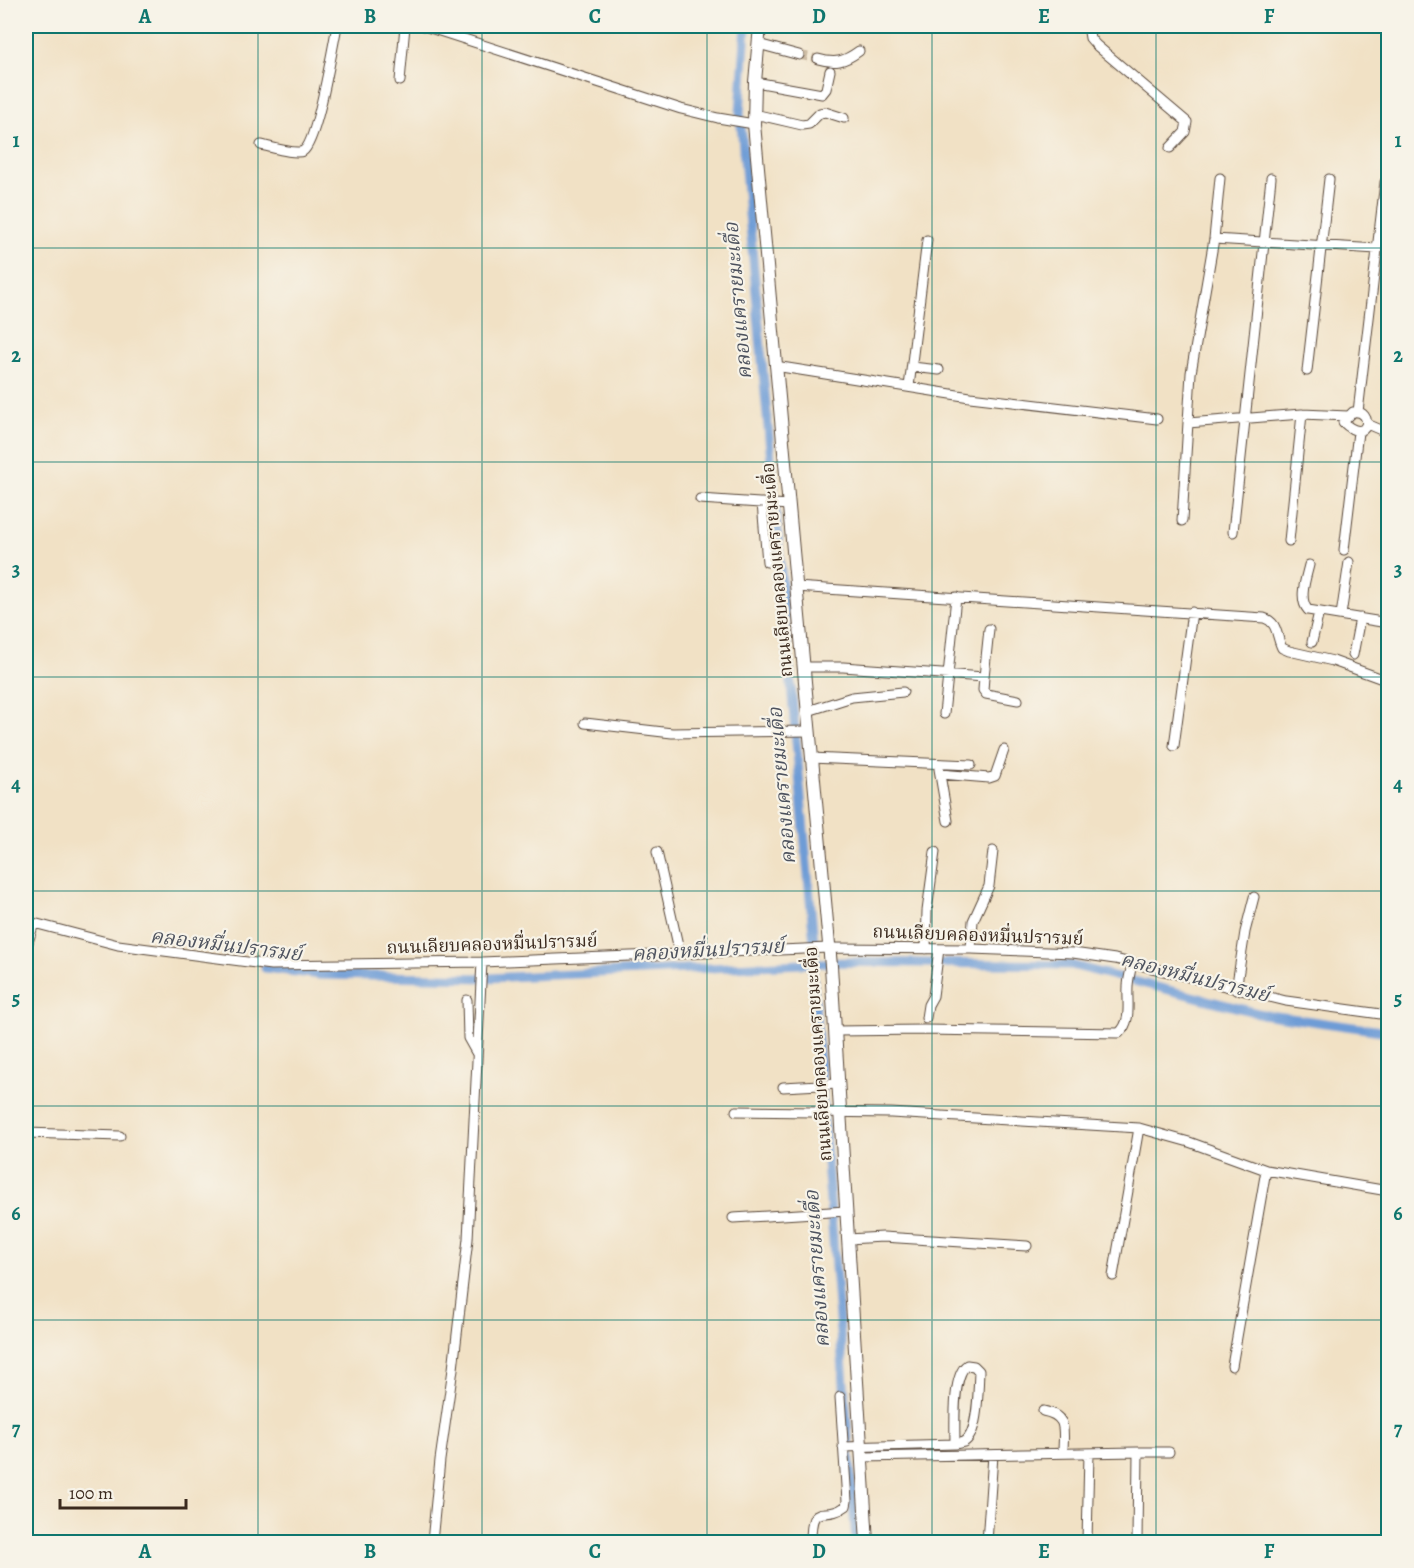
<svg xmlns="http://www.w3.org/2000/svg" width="1414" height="1568" font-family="Alegreya,'Noto Serif Thai',serif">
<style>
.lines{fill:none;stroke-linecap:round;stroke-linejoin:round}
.canal{stroke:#6e9cd6;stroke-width:9}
.minor-tunnel{stroke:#cdbca4;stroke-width:9;stroke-dasharray:9 4.5;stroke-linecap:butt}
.minor-casing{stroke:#564537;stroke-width:11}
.tertiary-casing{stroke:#564537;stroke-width:14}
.minor{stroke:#fff;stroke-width:9}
.tertiary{stroke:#fff;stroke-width:12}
.grid{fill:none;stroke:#0f766e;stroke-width:1.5;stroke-opacity:0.55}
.labels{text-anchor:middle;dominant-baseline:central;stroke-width:4.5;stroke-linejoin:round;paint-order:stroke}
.street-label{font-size:18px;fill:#3b2a1e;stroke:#f7f3e8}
.water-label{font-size:20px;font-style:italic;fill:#4d525e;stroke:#f7f3e8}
.neatline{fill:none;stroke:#0f766e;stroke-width:2}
.grid-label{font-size:20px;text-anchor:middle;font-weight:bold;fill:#0f766e}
</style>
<rect width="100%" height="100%" fill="#f7f3e8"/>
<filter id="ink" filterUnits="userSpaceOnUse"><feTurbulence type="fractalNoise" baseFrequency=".0167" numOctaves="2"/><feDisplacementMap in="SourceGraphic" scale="12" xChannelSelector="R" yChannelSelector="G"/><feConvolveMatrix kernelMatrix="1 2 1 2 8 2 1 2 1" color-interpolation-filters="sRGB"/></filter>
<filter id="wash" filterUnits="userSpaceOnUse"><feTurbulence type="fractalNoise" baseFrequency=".008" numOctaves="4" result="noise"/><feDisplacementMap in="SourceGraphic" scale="24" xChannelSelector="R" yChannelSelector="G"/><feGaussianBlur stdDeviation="1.35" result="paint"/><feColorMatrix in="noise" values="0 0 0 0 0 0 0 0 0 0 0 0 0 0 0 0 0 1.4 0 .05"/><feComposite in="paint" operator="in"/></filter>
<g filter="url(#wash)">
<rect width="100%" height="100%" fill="#f1e1c5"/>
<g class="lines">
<path class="canal" d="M 746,26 L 740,113 L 815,954 L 812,964 L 856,1542
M 265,968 L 320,975 L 487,978 L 845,962 L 1071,965 L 1262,1014 L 1388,1032"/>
</g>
</g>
<g filter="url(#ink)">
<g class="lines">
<path class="minor-tunnel" d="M 799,55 L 818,59"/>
<g class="minor-casing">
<path id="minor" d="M 424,26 L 681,109 L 718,118 L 754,124
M 1088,26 L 1090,38 L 1096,45 L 1187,122 L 1185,132 L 1170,148
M 758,44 L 799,55
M 818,59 C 835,64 844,62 859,51
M 400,81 L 405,26
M 755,82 L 822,94 L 826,89 L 830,71
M 754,114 L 802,125 L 809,124 L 820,113 L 825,112 L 844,118
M 261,145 C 271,147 295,155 303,151 C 317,143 333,45 337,26
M 1214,239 L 1377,249
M 775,366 L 970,397 L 1157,419
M 912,367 L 939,370
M 1307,371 L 1329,179
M 909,387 L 927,240
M 1353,412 C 1375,409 1369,447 1343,422 Z
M 1358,412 L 1385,182
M 1188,423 L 1302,414 L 1348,416
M 1367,424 L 1388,433
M 700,499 L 789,505
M 762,503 L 767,562
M 1182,521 L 1191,373 L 1214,239 L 1220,178
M 1233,532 L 1271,178
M 1289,541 L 1302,414
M 1344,550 L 1358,432
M 1309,565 C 1306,578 1298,599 1308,610 L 1388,623
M 796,587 L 1264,618 C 1278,622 1276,636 1282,648 L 1289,651 L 1333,661 L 1388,681
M 1341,615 L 1349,562
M 1312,642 L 1319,612
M 1353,655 L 1360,618
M 804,667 L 843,667 L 984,677 L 983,690 L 986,694 L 1018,700
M 984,677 L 989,629
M 808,711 L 852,697 L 903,692
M 944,714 L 956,597
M 585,723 L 672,733 L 809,731
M 1174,746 L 1192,612
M 811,758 L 971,765
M 939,769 L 948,821
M 940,774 L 989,778 L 995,776 L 1004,750
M 657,852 L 680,954
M 26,921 L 118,945 L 271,965 L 482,962 L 829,948 L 971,949 L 1073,953 L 1115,959 L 1286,1001 L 1388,1015
M 26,949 L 34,923
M 926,949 L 927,911 L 935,852
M 971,949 L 973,921 L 989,886 L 993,851
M 1236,990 L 1245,932 L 1254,897
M 467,1000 L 468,1038 L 477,1054
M 926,1018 L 928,1005 L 933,996 L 939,949
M 835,1031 L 924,1030 L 1119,1033 C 1132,1022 1127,1002 1128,987 C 1128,979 1131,971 1132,963
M 783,1087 L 838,1084
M 736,1111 L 891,1113 L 1139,1128 L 1189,1142 L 1266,1170 L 1388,1191
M 26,1133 L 120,1136
M 733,1218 L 846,1211
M 848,1239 L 883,1237 L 1027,1246
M 1113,1276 L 1139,1128
M 1232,1366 L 1266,1170
M 1043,1411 C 1069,1416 1063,1431 1063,1453
M 843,1447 L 955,1444 C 958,1443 961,1443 964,1442 C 979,1434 978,1387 979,1371 L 974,1366 L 967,1365 C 952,1375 955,1426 955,1444
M 1138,1452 L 1169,1452
M 862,1457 L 1138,1452 L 1137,1542
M 432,1542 L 440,1460 L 453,1369 L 468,1239 L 482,962
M 811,1542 C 811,1497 824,1523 846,1506 L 847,1501 L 840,1397
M 987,1542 L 993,1455
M 1087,1542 L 1089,1453"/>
</g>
<g class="tertiary-casing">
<path id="tertiary" d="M 760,26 L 755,82 L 754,124 L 831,966 L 867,1542"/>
</g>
<use href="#minor" class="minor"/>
<use href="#tertiary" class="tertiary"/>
</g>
</g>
<path class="grid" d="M 258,26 L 258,1542M 482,26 L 482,1542M 707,26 L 707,1542M 932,26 L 932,1542M 1156,26 L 1156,1542M 26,248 L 1388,248M 26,462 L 1388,462M 26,677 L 1388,677M 26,891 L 1388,891M 26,1106 L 1388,1106M 26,1320 L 1388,1320"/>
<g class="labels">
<g class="street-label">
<text transform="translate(777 570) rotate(-95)">ถนนเลียบคลองแครายมะเดื่อ</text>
<text transform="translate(978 935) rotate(2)">ถนนเลียบคลองหมื่นปรารมย์</text>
<text transform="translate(492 944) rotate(-2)">ถนนเลียบคลองหมื่นปรารมย์</text>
<text transform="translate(818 1054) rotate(-94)">ถนนเลียบคลองแครายมะเดื่อ</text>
</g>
<g class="water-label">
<text transform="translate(738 301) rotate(-95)">คลองแครายมะเดื่อ</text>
<text transform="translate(782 786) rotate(-95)">คลองแครายมะเดื่อ</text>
<text transform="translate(226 945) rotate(7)">คลองหมื่นปรารมย์</text>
<text transform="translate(708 950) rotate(-3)">คลองหมื่นปรารมย์</text>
<text transform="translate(1195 977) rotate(14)">คลองหมื่นปรารมย์</text>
<text transform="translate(817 1269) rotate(-94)">คลองแครายมะเดื่อ</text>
</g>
</g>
<rect width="1414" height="1568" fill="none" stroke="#f7f3e8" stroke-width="66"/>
<path d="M60 1499v9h126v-9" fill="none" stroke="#3b2a1e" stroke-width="3"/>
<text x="69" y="1499" font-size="18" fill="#3b2a1e" stroke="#f7f3e8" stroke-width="4.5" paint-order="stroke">100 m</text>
<rect x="33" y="33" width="1348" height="1502" class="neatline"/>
<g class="grid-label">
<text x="145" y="23">A</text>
<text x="370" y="23">B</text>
<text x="595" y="23">C</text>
<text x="819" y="23">D</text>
<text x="1044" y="23">E</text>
<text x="1269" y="23">F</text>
<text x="16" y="147">1</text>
<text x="1398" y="147">1</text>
<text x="16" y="362">2</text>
<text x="1398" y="362">2</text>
<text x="16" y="576">3</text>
<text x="1398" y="576">3</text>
<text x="16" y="791">4</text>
<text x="1398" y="791">4</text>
<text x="16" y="1005">5</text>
<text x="1398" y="1005">5</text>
<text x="16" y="1220">6</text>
<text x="1398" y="1220">6</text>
<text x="16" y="1435">7</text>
<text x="1398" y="1435">7</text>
<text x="145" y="1558">A</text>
<text x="370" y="1558">B</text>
<text x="595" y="1558">C</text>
<text x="819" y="1558">D</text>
<text x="1044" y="1558">E</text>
<text x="1269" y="1558">F</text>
</g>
</svg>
